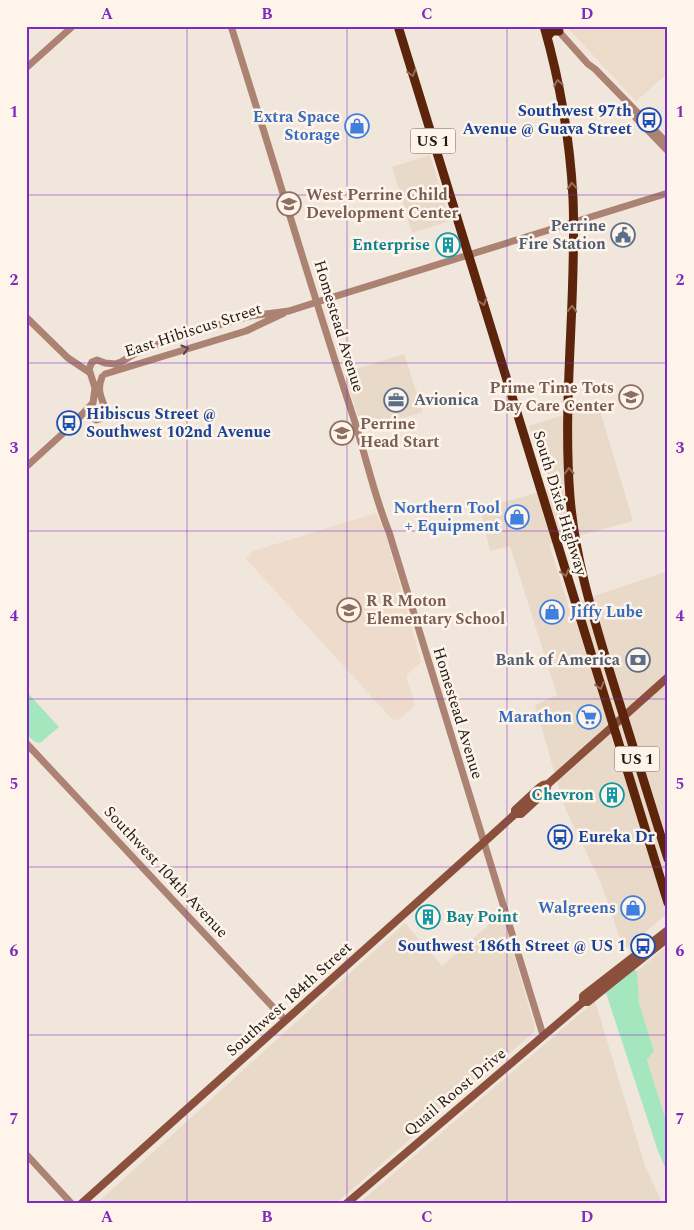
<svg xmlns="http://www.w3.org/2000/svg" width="694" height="1230" font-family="Spectral,serif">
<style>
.built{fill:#e9d9c9}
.education{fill:#eedbcb}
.medical{fill:#eddbca}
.green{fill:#a4e7bf}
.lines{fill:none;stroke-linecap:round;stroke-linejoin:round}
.tertiary{stroke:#ac8273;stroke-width:7}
.secondary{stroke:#8b503c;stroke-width:8}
.trunk{stroke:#5d240c;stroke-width:9}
.oneway{stroke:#956d59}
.oneway2{stroke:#57443c}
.grid{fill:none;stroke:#7b2cbf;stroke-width:1;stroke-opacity:0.55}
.labels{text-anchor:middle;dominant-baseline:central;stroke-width:5;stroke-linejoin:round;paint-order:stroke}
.shield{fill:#fef4e9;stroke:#625c57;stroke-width:1}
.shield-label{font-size:15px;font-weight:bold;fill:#1f1b18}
.transit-label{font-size:16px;font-weight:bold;fill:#164399;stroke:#fef4e9;text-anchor:end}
.shop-label{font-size:16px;font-weight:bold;fill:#366cbe;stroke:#fef4e9;text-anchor:end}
.education-label{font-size:16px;font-weight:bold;fill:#785e54;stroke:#fef4e9;text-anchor:start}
.service-label{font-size:16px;font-weight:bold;fill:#4e5e75;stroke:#fef4e9;text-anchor:end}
.culture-label{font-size:16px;font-weight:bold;fill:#0d838f;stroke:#fef4e9;text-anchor:end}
.street-label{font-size:16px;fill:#1f1b18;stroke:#fef4e9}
.neatline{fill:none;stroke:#7b2cbf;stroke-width:2}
.grid-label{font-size:16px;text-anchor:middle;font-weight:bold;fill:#7b2cbf}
</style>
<rect width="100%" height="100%" fill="#f1e6dc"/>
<path class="built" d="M 430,155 L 450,221 L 412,233 L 392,167 Z
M 404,354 L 423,412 L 366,429 L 363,429 L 361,426 L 345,376 L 346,372 Z
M 598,404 L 633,521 L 549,544 L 568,605 L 668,571 L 668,913 L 624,950 L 601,883 L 564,806 L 535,705 L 557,695 L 510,546 L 490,551 L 480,509 L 549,489 L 529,426 Z
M 502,913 L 535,1028 L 534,1032 L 335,1204 L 96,1204 L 405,923 L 442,966 Z
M 666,947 L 668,948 L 668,1127 L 647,1060 L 654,1051 L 639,1003 L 637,988 L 637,971 Z
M 595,1001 L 645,1166 L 663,1204 L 358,1204 Z"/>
<path class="education" d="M 376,513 L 385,532 L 421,662 L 406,676 L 415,705 L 399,720 L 395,720 L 390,717 L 246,559 L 253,551 Z"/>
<path class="medical" d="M 566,26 L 668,26 L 668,73 L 636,101 Z"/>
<path class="green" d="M 26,691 L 59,727 L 40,743 L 35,742 L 26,734 Z
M 634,970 L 637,971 L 639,1003 L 654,1051 L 647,1060 L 668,1127 L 668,1174 L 658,1151 L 606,993 Z"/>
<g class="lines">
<path class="tertiary" d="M 231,26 C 272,155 310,285 352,413 C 365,452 373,493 389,532 L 543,1035
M 554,26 L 588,64 L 595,69 L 668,144
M 26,68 L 73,26
M 636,118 L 668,151
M 26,317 L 68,358 L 89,372
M 105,374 L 246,331 L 284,313
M 88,410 L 89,416 L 96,420 C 113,417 102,404 100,393 C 99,388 100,382 102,377
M 26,467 L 71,426 L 93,403 L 95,388 L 89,369 L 92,362 L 97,360 L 105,363 L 115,364 L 121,362 L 143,349 L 228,322 L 250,316 L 289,311 L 317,302 L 668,193
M 26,743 L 285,1020
M 26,1154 L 72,1204"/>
<path class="secondary" d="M 548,784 L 668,677
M 583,1002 L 583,996 L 668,930
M 81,1204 L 492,835 L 515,814 L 515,810 L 540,787 L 543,785 L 548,784 L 546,791 L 521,814 L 515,814
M 346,1204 L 583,1002 L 588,1002 L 668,938"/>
<path class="trunk" d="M 398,26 L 668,903
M 544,26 C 560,82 570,141 573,198 C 577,298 562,398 570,497 C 575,560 594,619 612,679 C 631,739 649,799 668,859
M 547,37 L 552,31 L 559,31"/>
</g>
<defs><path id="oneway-chevron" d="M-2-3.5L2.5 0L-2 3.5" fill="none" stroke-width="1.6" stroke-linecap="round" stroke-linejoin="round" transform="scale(1.25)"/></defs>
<g class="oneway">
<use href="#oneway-chevron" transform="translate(412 73) rotate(73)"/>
<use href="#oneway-chevron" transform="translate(558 83) rotate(-101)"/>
<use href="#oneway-chevron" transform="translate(572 186) rotate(-94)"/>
<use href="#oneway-chevron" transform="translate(483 302) rotate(72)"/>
<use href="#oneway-chevron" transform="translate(572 309) rotate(-88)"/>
<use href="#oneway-chevron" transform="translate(569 471) rotate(-93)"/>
<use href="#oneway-chevron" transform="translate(565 573) rotate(73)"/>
<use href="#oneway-chevron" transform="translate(600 686) rotate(73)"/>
</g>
<use class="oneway2" href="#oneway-chevron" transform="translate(185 349) rotate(-17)"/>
<path class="grid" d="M 187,26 L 187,1204M 347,26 L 347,1204M 507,26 L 507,1204M 26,195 L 668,195M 26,363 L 668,363M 26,531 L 668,531M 26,699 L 668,699M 26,867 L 668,867M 26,1035 L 668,1035"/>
<defs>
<g id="bus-ring" transform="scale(1.25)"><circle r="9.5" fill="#fef4e9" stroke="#1a4fb4" stroke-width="1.5"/><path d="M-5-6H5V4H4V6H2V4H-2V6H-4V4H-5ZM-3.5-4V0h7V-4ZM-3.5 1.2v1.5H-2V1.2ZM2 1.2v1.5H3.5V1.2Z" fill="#1a4fb4"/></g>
<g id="shop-ring" transform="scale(1.25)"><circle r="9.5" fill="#fef4e9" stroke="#3f7fe0" stroke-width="1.5"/><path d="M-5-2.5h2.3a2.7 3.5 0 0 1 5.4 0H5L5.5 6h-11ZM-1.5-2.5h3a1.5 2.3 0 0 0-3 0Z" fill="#3f7fe0"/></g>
<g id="school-ring" transform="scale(1.25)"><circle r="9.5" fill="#fef4e9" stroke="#8d6e63" stroke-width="1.5"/><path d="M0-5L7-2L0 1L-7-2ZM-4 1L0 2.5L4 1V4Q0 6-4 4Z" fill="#8d6e63"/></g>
<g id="civic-ring" transform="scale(1.25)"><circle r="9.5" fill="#fef4e9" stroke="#5c6f8a" stroke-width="1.5"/><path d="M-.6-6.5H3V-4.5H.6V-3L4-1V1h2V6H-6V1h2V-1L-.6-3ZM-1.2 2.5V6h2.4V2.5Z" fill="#5c6f8a"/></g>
<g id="building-ring" transform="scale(1.25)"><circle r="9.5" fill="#fef4e9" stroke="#0f9aa8" stroke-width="1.5"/><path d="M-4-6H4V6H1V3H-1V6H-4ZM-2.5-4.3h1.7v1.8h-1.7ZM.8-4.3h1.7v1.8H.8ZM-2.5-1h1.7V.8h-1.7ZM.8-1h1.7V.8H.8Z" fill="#0f9aa8"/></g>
<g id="office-ring" transform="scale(1.25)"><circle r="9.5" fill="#fef4e9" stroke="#5c6f8a" stroke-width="1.5"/><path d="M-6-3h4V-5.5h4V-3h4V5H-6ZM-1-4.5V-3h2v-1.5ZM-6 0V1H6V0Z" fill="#5c6f8a"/></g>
<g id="bank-ring" transform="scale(1.25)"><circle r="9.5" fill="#fef4e9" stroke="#5c6f8a" stroke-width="1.5"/><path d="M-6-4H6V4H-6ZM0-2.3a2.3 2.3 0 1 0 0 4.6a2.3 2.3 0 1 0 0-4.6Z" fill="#5c6f8a"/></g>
<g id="supermarket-ring" transform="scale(1.25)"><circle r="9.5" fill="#fef4e9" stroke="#3f7fe0" stroke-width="1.5"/><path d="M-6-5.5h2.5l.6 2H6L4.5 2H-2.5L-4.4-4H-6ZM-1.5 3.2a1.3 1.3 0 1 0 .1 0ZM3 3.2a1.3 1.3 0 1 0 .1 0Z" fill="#3f7fe0"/></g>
</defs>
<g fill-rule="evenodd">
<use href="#bus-ring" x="649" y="120"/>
<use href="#shop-ring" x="357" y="126"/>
<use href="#school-ring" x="289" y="204"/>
<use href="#civic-ring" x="623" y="235"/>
<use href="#building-ring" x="448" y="245"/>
<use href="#school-ring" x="631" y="397"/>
<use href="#office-ring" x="396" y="400"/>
<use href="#bus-ring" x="69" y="423"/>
<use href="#school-ring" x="342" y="433"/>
<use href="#shop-ring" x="517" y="517"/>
<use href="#school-ring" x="349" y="610"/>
<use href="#shop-ring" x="552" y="612"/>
<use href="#bank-ring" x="638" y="660"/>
<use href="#supermarket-ring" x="589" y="717"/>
<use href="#building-ring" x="612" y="795"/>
<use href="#bus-ring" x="560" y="837"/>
<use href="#shop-ring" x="633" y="908"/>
<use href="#building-ring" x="428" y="917"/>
<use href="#bus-ring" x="643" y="946"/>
</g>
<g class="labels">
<g class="shield">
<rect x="410.5" y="128.5" width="45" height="25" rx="4"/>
<rect x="614.5" y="746.5" width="45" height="25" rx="4"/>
</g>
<g class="shield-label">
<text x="433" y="141">US 1</text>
<text x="637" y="759">US 1</text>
</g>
<g class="transit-label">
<text x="632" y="111">Southwest 97th<tspan x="632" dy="18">Avenue @ Guava Street</tspan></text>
<text x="86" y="414" text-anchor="start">Hibiscus Street @<tspan x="86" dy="18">Southwest 102nd Avenue</tspan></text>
<text x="578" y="837" text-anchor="start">Eureka Dr</text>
<text x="626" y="946">Southwest 186th Street @ US 1</text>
</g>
<g class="shop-label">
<text x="340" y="117">Extra Space<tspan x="340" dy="18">Storage</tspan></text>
<text x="500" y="508">Northern Tool<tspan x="500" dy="18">+ Equipment</tspan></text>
<text x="570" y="612" text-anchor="start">Jiffy Lube</text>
<text x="572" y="717">Marathon</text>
<text x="616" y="908">Walgreens</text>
</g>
<g class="education-label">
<text x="306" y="195">West Perrine Child<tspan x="306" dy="18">Development Center</tspan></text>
<text x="614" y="388" text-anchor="end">Prime Time Tots<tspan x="614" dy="18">Day Care Center</tspan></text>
<text x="360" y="424">Perrine<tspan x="360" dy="18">Head Start</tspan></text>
<text x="366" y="601">R R Moton<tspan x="366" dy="18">Elementary School</tspan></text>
</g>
<g class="service-label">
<text x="606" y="226">Perrine<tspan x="606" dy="18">Fire Station</tspan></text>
<text x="414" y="400" text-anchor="start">Avionica</text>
<text x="620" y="660">Bank of America</text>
</g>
<g class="culture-label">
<text x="430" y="245">Enterprise</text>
<text x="594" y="795">Chevron</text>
<text x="446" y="917" text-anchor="start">Bay Point</text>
</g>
<g class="street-label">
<text transform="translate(339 326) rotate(73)">Homestead Avenue</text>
<text transform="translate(193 330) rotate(-18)">East Hibiscus Street</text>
<text transform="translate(560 503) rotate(73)">South Dixie Highway</text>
<text transform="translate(458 713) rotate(73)">Homestead Avenue</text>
<text transform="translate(166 872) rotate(47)">Southwest 104th Avenue</text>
<text transform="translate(289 999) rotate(-42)">Southwest 184th Street</text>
<text transform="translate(455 1092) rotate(-40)">Quail Roost Drive</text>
</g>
</g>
<rect width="694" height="1230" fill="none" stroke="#fef4e9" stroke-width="55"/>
<rect x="28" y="28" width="638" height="1174" class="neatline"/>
<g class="grid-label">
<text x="107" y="19">A</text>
<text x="267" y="19">B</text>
<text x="427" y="19">C</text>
<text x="587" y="19">D</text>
<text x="14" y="117">1</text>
<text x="680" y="117">1</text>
<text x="14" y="285">2</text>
<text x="680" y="285">2</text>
<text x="14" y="453">3</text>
<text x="680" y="453">3</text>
<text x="14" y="621">4</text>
<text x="680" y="621">4</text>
<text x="14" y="789">5</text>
<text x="680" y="789">5</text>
<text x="14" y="956">6</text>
<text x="680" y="956">6</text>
<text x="14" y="1124">7</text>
<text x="680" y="1124">7</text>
<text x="107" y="1222">A</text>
<text x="267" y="1222">B</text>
<text x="427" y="1222">C</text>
<text x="587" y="1222">D</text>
</g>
</svg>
